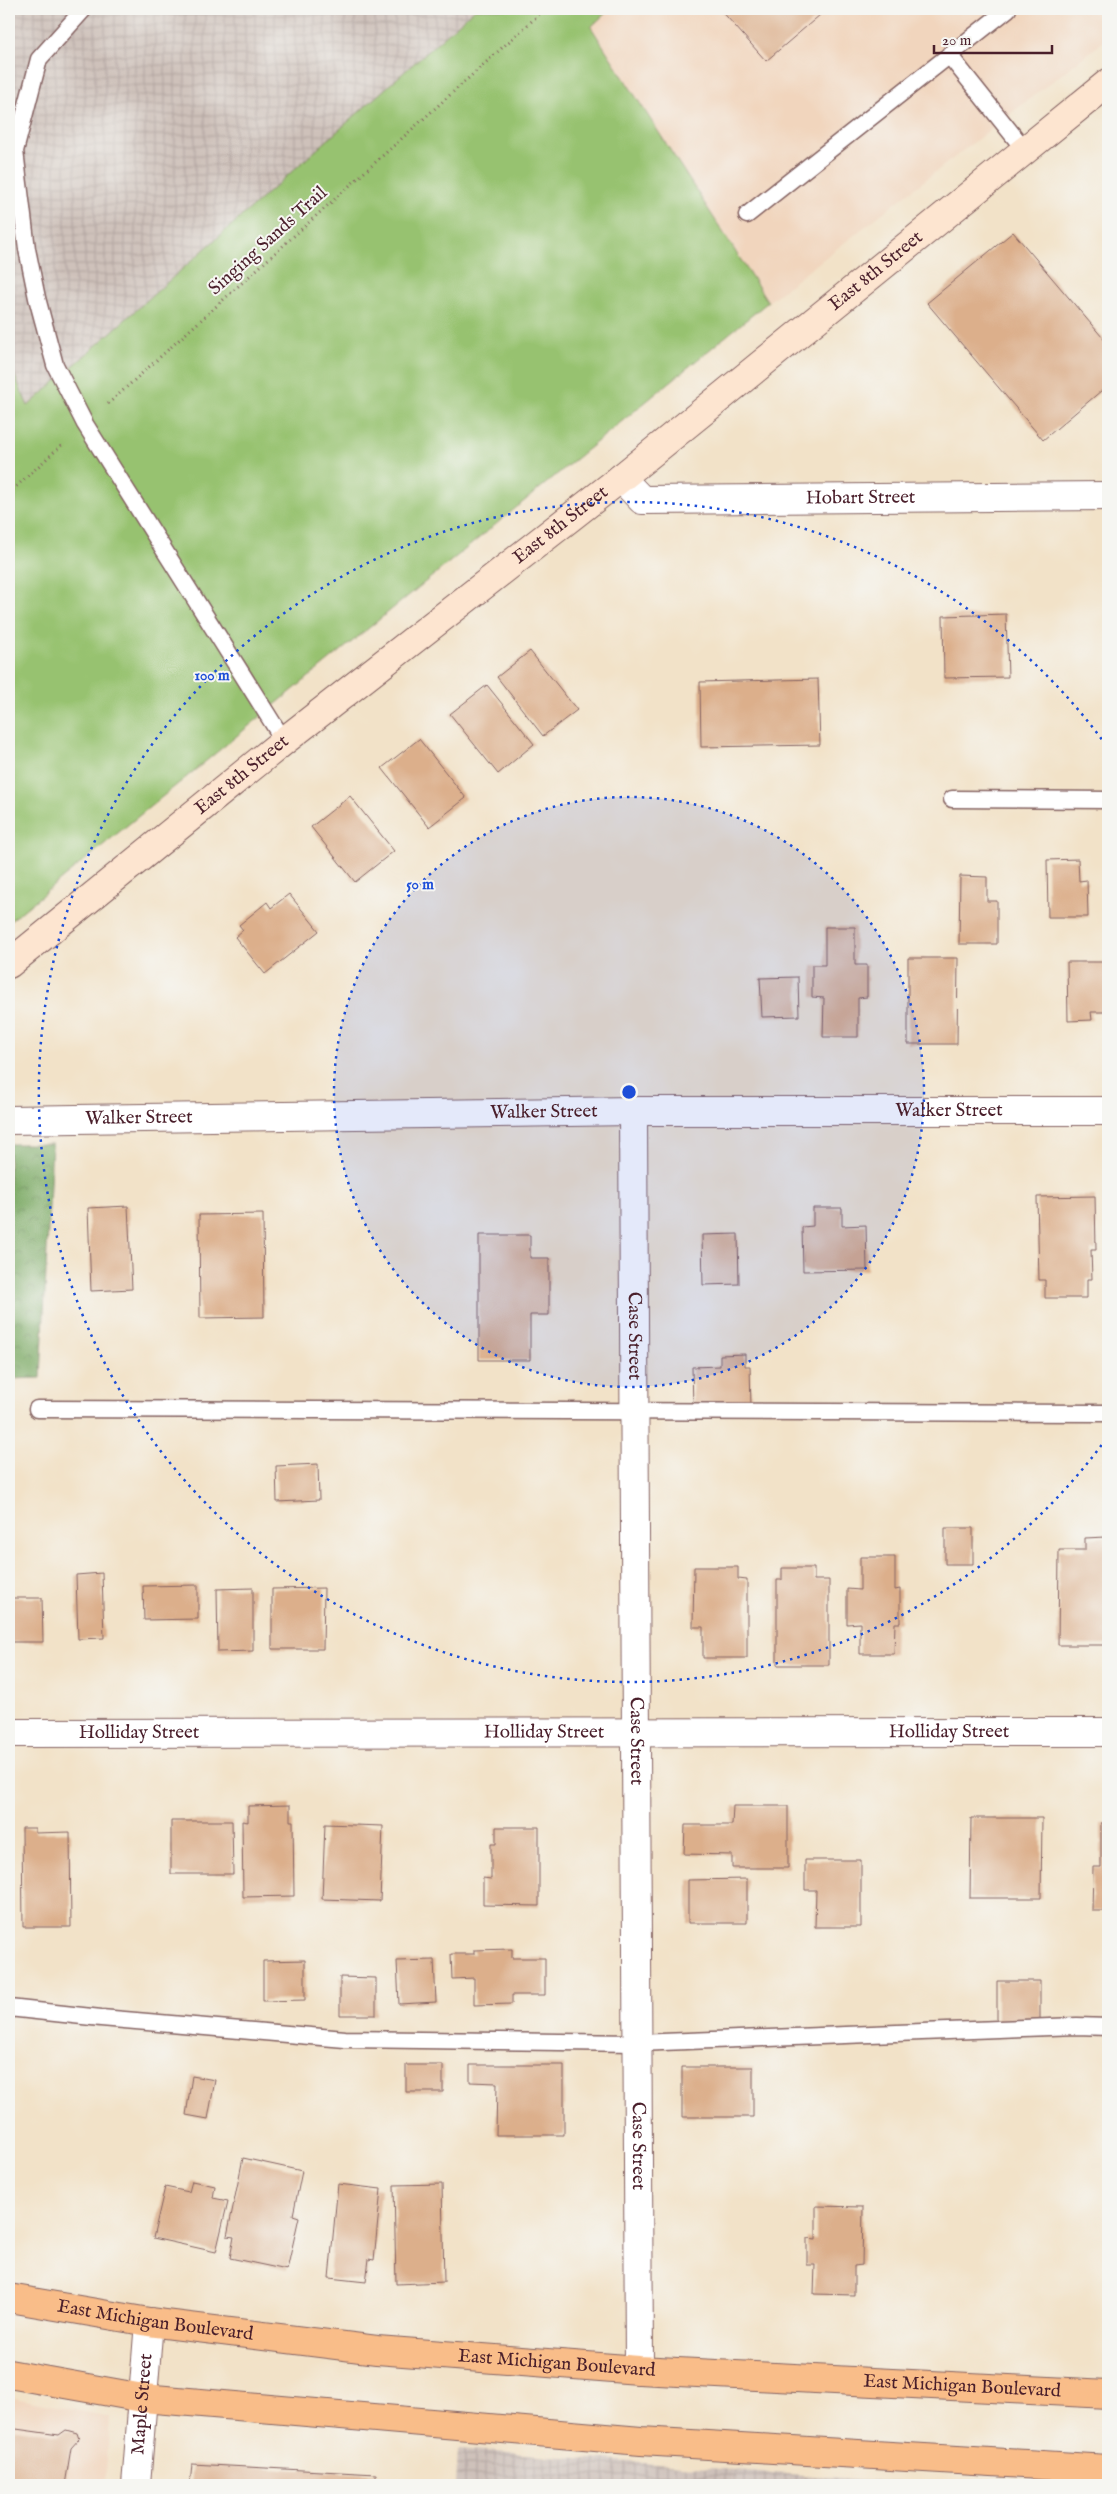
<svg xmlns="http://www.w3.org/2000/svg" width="1117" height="2494" font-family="'IM FELL English',serif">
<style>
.built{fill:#f1d5bd}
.industrial{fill:url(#industrial-grid)}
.forest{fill:url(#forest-crowns);stroke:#626446}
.green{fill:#97c26f;stroke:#70704d}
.building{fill:#dcaf8b}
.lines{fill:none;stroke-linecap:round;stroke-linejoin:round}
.lane-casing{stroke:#856362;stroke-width:19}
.street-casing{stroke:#856362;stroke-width:30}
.secondary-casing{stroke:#856362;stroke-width:30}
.primary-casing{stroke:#856362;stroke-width:30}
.path{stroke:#856362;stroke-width:3;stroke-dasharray:1 4;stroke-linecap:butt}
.lane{stroke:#fff;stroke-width:16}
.street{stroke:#fff;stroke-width:28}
.secondary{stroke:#fde5d0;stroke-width:28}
.primary{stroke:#f9bd89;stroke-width:28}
.ring{fill:none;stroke:#1d4ed8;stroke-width:2.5;stroke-dasharray:2.5 5}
.labels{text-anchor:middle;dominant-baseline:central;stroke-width:4;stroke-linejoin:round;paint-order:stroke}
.street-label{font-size:19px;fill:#4a1f2b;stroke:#f6f6f2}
.centre{fill:#1d4ed8;stroke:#f6f6f2;stroke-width:2.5}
.ring-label{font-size:15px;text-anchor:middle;font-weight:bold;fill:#1d4ed8;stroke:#f6f6f2;stroke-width:4;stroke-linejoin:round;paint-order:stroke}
</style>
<defs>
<pattern id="industrial-grid" width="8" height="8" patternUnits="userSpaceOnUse" patternTransform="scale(1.25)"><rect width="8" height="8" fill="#cec1ba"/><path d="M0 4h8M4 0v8" fill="none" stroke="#b2a5a0"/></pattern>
<pattern id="forest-crowns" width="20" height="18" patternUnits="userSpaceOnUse" patternTransform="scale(1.25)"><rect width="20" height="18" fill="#79a862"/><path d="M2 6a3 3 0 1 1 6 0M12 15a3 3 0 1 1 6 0" fill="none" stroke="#658851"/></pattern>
</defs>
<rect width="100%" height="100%" fill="#f6f6f2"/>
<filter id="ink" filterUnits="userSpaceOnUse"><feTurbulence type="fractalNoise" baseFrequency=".02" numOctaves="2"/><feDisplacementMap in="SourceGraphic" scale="10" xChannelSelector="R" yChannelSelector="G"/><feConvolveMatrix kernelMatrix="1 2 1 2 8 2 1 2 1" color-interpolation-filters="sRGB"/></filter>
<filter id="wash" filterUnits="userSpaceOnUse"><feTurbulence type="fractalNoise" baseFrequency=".0096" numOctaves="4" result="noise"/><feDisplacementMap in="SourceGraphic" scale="20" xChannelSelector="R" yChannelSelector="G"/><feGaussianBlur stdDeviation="1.12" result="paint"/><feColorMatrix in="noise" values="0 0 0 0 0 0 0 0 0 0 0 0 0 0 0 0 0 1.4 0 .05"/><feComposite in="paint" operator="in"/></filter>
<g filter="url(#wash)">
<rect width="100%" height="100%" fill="#f2e2c8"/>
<path class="built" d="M 610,9 L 1108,9 L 1108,38 L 768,302 L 591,27 Z
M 9,2397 L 110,2417 L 105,2485 L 9,2485 Z"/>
<path class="industrial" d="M 9,9 L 475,9 L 28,407 L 9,363 Z
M 458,2449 L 933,2485 L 456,2485 Z"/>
<path class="forest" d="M 9,1144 L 52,1144 L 41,1378 L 9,1379 Z"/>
<path class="green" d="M 475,9 L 610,9 L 591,27 L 768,302 L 9,922 L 9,363 L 28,406 Z"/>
<g id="blocks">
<path class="building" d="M 720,9 L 827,9 L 766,61 Z
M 1013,232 L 1108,344 L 1108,385 L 1043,440 L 927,303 Z
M 1006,614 L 1008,677 L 944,678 L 943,616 Z
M 530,651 L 577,710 L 543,736 L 497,677 Z
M 818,679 L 820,745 L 701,747 L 700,682 Z
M 487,685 L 534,744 L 498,774 L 450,714 Z
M 419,739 L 466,798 L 429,827 L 382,768 Z
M 350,796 L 394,851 L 355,882 L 311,827 Z
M 1078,859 L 1079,881 L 1087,880 L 1088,917 L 1048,917 L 1047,860 Z
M 960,876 L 987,877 L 987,901 L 997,901 L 997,944 L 959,944 Z
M 289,894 L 319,931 L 265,974 L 235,937 L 243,930 L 239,925 L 267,902 L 271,908 Z
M 825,927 L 855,927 L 855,965 L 867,965 L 867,997 L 858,998 L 858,1037 L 823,1037 L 824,998 L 812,997 L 812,965 L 825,965 Z
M 908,958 L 958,958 L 957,1044 L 908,1044 Z
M 1067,962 L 1108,962 L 1108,1012 L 1091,1012 L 1092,1020 L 1068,1021 Z
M 798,977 L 799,1016 L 762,1017 L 760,978 Z
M 1095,1196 L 1096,1250 L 1091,1250 L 1092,1279 L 1087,1279 L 1087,1298 L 1045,1298 L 1045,1280 L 1039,1280 L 1037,1197 Z
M 128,1206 L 132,1289 L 91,1291 L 88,1208 Z
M 813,1208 L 842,1208 L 842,1226 L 866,1225 L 867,1270 L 803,1271 L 802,1227 L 813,1226 Z
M 263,1214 L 264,1317 L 200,1318 L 199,1215 Z
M 738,1234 L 739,1284 L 703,1285 L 702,1235 Z
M 479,1235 L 530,1235 L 530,1258 L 549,1258 L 549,1315 L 530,1315 L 530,1360 L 479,1360 Z
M 745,1354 L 745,1366 L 750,1366 L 751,1407 L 693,1408 L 692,1367 L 720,1366 L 720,1355 Z
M 318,1464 L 319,1500 L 277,1502 L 276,1466 Z
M 945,1528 L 973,1528 L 973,1564 L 945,1564 Z
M 1106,1537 L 1106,1550 L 1108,1550 L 1108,1645 L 1058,1645 L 1059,1550 L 1085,1550 L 1085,1538 Z
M 860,1557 L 895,1557 L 895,1590 L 900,1589 L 900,1623 L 895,1623 L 894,1654 L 860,1654 L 860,1623 L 847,1624 L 847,1589 L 860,1590 Z
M 694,1567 L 738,1567 L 738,1579 L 747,1580 L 747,1658 L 703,1658 L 703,1627 L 693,1627 Z
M 782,1568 L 814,1568 L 814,1580 L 829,1580 L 829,1665 L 777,1665 L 777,1580 L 782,1580 Z
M 102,1573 L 104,1638 L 78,1639 L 76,1575 Z
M 198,1585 L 198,1619 L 144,1620 L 143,1586 Z
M 253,1588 L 253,1651 L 218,1652 L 217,1589 Z
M 324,1588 L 323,1649 L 272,1649 L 272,1589 Z
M 9,1598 L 42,1598 L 43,1642 L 9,1642 Z
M 290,1805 L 290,1821 L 293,1821 L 294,1896 L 243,1897 L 242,1821 L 248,1822 L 248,1806 Z
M 733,1806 L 788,1806 L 788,1868 L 732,1868 L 732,1855 L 684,1854 L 685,1825 L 732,1825 Z
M 971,1818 L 1042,1818 L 1041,1898 L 970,1898 Z
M 171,1821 L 232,1821 L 233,1874 L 171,1874 Z
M 1101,1823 L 1108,1823 L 1108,1911 L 1092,1911 L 1093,1867 L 1101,1867 Z
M 325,1824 L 383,1826 L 380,1901 L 322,1899 Z
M 496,1827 L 539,1827 L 539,1906 L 483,1905 L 483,1878 L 491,1879 L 491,1844 L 496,1844 Z
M 22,1828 L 35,1828 L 35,1833 L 70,1832 L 71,1927 L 23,1927 Z
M 805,1860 L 861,1860 L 861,1927 L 815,1927 L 816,1890 L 805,1890 Z
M 747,1879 L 747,1923 L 688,1923 L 688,1880 Z
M 512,1949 L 512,1958 L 545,1958 L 545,1995 L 512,1995 L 512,2004 L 474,2005 L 474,1978 L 452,1979 L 451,1954 L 474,1954 L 474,1950 Z
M 305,1960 L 305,2000 L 263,2001 L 263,1961 Z
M 434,1960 L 436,2002 L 399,2004 L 397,1961 Z
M 340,1977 L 376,1978 L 376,2015 L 340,2015 Z
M 997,1981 L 1040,1981 L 1040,2021 L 997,2021 Z
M 406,2065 L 443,2065 L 443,2092 L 406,2092 Z
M 470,2065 L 564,2065 L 564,2135 L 496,2135 L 497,2083 L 470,2082 Z
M 682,2067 L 753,2067 L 753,2117 L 682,2117 Z
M 192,2076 L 215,2080 L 208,2119 L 186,2115 Z
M 243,2158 L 302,2171 L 293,2215 L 299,2217 L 287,2270 L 230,2258 L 234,2237 L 227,2236 Z
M 192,2181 L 215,2186 L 213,2198 L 228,2201 L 216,2252 L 153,2238 L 165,2187 L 189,2192 Z
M 338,2184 L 381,2189 L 374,2260 L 369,2259 L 366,2282 L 329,2278 Z
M 442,2184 L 444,2282 L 396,2284 L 394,2185 Z
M 816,2206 L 863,2207 L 862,2265 L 854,2266 L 854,2295 L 814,2294 L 815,2265 L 807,2265 L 807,2238 L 816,2239 Z
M 9,2428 L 59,2435 L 66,2430 L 77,2433 L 79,2439 L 71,2448 L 65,2485 L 9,2485 Z
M 192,2464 L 376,2474 L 376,2485 L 190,2485 Z"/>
</g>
</g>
<g filter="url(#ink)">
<use href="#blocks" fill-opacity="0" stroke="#856362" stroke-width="1"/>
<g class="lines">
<g class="lane-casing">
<path id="lane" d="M 84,9 L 39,59 L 15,151 L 27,249 L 37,298 L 55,365 L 85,424 L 284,741
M 949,55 L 1024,149
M 747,215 L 1008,9
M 952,799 L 1108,800
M 37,1409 L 1108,1413
M 9,2008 L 101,2018 L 345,2039 L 637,2043 L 1077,2026 L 1108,2027"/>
</g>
<g class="street-casing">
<g id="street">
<path id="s1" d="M 621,478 L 642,500 L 1108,496"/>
<path id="s2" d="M 633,1111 L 639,2370"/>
<path id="s3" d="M 9,1120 L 633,1111 L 1108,1111"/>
<path id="s4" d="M 9,1733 L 1108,1732"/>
<path id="s5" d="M 136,2485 L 149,2322"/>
</g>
</g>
<g class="secondary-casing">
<g id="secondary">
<path id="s6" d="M 9,964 L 284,741 L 621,478 L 1108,83"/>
</g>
</g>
<g class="primary-casing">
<g id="primary">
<path id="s7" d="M 9,2298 L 149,2322 L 377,2350 L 639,2370 L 1108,2394"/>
<path d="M 9,2374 L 143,2398 L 641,2441 L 1108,2469"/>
</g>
</g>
<path class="path" d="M 108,404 L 545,9
M 9,493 L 64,443"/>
<use href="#lane" class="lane"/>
<use href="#street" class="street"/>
<use href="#secondary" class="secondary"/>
<use href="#primary" class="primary"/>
</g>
</g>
<circle cx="629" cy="1092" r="295" fill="#1d4ed8" fill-opacity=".12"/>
<g class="ring">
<circle cx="629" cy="1092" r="295"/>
<path d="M1106 1439A590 590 0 1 1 1106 745"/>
</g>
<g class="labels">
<g class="street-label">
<text transform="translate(268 241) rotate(-42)">Singing Sands Trail</text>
<text stroke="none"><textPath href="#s6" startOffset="1110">East 8th Street</textPath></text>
<text stroke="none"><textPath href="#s1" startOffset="249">Hobart Street</textPath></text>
<text stroke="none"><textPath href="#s6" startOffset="705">East 8th Street</textPath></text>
<text stroke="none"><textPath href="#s6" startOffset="300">East 8th Street</textPath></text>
<text stroke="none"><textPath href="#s3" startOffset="940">Walker Street</textPath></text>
<text stroke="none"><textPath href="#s3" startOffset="535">Walker Street</textPath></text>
<text stroke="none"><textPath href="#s3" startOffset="130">Walker Street</textPath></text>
<text stroke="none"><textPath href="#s2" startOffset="225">Case Street</textPath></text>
<text stroke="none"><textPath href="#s4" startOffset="940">Holliday Street</textPath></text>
<text stroke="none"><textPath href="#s4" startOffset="130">Holliday Street</textPath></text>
<text stroke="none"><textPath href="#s4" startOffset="535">Holliday Street</textPath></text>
<text stroke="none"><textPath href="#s2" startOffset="630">Case Street</textPath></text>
<text stroke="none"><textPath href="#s2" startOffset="1035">Case Street</textPath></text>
<text stroke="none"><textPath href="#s7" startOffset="148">East Michigan Boulevard</textPath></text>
<text stroke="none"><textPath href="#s7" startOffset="552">East Michigan Boulevard</textPath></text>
<text stroke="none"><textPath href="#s7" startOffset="958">East Michigan Boulevard</textPath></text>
<text stroke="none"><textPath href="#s5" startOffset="81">Maple Street</textPath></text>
</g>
</g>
<circle cx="629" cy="1092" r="8" class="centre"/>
<g class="ring-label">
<text x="212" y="680">100 m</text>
<text x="420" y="889">50 m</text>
</g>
<rect width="1117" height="2494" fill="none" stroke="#f6f6f2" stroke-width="30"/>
<path d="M934 45v8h118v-8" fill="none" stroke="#4a1f2b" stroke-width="2.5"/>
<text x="942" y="45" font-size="15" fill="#4a1f2b" stroke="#f6f6f2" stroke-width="4" paint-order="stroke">20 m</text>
</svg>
